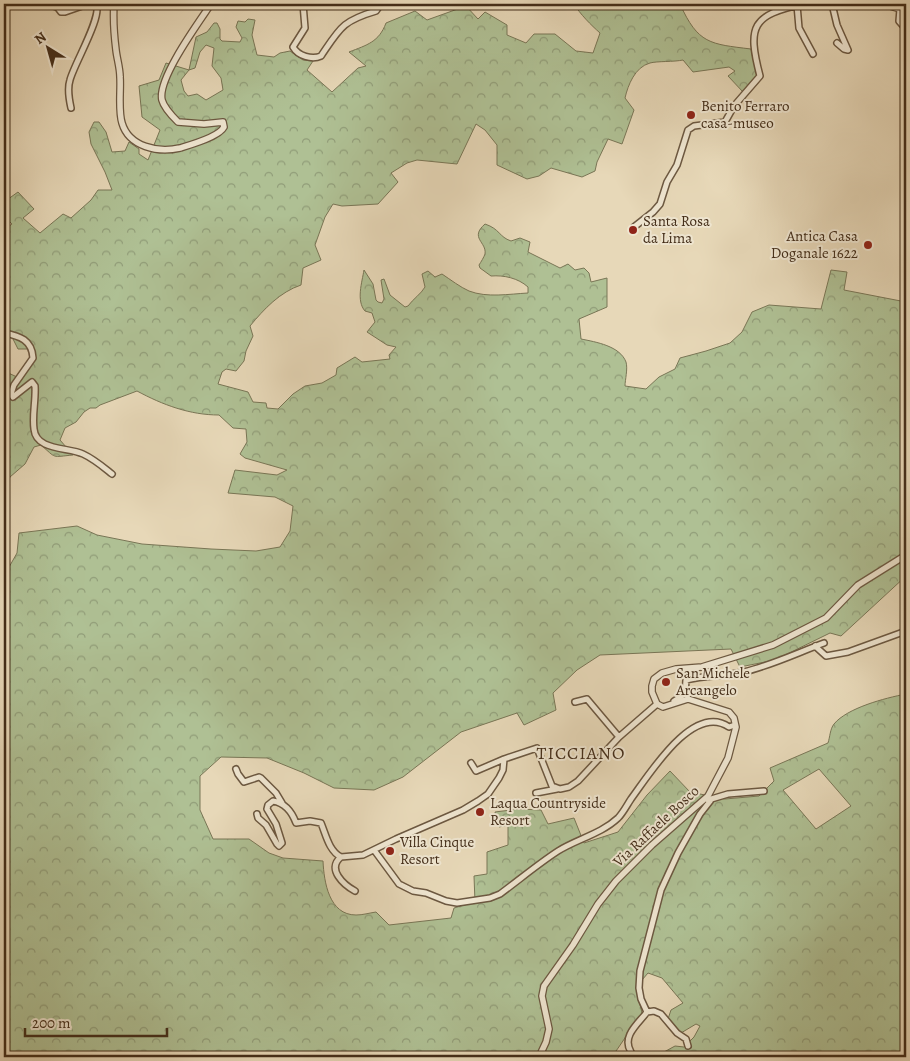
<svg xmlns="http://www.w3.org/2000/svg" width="910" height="1061" font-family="Alegreya,serif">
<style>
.forest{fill:url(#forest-crowns);stroke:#797656;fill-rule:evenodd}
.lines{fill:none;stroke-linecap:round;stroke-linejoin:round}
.minor-casing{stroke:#6c5841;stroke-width:8}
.tertiary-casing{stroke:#6c5841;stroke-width:8}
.minor{stroke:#efe6d1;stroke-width:5}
.tertiary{stroke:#efe6d1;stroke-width:5.5}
.poi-dot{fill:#8f2418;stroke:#efe6d1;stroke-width:2}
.labels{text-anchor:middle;stroke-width:4;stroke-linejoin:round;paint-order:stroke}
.poi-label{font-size:15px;fill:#432d19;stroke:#efe6d1;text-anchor:start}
.street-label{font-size:15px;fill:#432d19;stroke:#efe6d1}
.quarter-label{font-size:18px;letter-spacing:1px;fill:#432d19;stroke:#efe6d1}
</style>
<defs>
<pattern id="forest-crowns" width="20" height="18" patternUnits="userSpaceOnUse" patternTransform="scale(1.25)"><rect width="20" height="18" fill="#afc094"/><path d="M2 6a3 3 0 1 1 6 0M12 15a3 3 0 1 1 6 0" fill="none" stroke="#909c78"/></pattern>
</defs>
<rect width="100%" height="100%" fill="#e7d8b8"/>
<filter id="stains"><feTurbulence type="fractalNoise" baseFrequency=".004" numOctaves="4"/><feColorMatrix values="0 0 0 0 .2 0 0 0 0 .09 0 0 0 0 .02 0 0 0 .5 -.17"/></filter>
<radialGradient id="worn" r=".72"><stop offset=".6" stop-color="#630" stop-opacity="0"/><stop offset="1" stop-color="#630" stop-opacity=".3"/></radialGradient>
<path class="forest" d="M574,4H680C698,44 710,44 751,49L757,77L743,92L728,76L735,71L729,67L693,72L683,60C674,62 657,61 650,63C635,67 628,85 625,98L634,110L622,144L608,139L597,162L595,171L582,177L551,168L539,176L527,179L497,165V145L485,130L476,124L457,164L417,160L407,163L391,173L398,182L378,204L342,206L333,204L325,217L315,245L321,260L303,268L301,285C280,292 264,309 250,326L253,336L246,351L244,361L236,371L226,369L222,372L218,384L248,392L253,402L266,403L267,408L278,409L293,394L305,386L322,383L336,375L337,368L355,357L362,362L390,359L389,355L396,347L387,345L367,332L375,322L372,313L365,311C356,301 362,282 364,270L373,284L376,300L378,302L382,303L384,299L381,280L384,279L390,295L405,307L408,306C413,299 421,294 425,287L422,274L428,271L435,277L442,274C451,280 460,287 469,291C487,298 509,294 528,293V287C518,278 504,275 491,276L480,268L479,265C481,262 484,257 485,254C487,242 469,238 485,224C500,229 499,237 511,241L520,238L530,242L528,252L560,268L568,264L575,270L584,268L589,273L591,282L607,278V307L579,319L581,339C596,342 620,346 626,362C628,369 625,380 625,386L646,389L659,377L675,369L680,358L706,351L730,343L742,332L752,312L769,305L821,309L831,270L847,272L844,290L906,302V576L841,636L830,633L775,660L740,667L731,649L600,655L577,670L553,693L556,710L524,725L517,713L461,732L403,777L374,790L334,788L304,773L267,758L221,757L200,776V810L213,839H249L269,853L283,858L323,861C324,882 329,915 356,915C363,915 369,913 376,912L389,925L451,918L454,908L475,902L474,876L487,874V852L508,845V825L499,827L495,812L519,809L541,810L548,824L574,818L584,843L618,832L647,795L670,771L690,792L725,799L759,796L774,781L770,768L828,743C830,737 830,729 834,724C847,708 885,698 906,694V1057H662L664,1052L675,1046L684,1047L694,1037L700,1026L696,1024L681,1033L668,1019L671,1010L683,1003L662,978L648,973L636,987L642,1013L612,1057H4V576L17,553L19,533L77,526L97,535L142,544L211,549L256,551L280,547L290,531L293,506L275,497L228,493L235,470L277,475L287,470L245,458L240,454L247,442L246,429L233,428L219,415C190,415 163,405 137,391L100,405L96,408H90L84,412L76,422L65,428L60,440L73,455C51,457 57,459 41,445L34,447L25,464L10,477L4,490V361L5,363L4,371L17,377L30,361L29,349H18L8,329L4,330V291C8,287 7,282 6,277L4,276V230L12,224L4,216V202L18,192L34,209L23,218L40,233L63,214L71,218L91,200L98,190H112L105,172L91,144L89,132L94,122H99L106,132L112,152L125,151L129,142L139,149V154L148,160L160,130L142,117L139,86L159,80L166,63L189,70L196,37L207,32L214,23H217L220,29V39L222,41L240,42L242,38L236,27L238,21L245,22L248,19L255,20L252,35L257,55L274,57L280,53L290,51L303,60L313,61L307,70L332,92L358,68L366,66L349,52C367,45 379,42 386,23L415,11L427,20L466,6L478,19L485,12L507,25V35L526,43L534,34H555L576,51L593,53L600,33C591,25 580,14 574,4ZM206,45L214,48L212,66L221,78L223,90L206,100L197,94L188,96L184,91L181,80L189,70L195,68L200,52ZM819,769L851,806L816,829L783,790Z"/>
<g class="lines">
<defs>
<path id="minor" d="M303,4L305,28L293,47C298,56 312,60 321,56C340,28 342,21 376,11L381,4
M832,4L837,25L848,50L844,49L837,43
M797,5L799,28L813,54
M58,8L61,12H65L88,4
M900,9L899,21L906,29
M71,108C69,99 67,89 70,80C74,64 103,16 96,4
M634,227L653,212L660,204L667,182L677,165L688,130L694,126L725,122L734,106L760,76C747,26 752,15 803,4
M4,333C20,336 32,340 33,358L14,385L11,394L13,397L32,382L35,386C36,400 32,415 34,429C36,451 68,447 83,454C94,459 102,466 112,474
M815,646L826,656L848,652L906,631
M674,701L685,694L686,680C705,675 725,676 744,672C772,665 797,653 824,643
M575,702L587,699L619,737
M471,763L476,771L504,759
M236,769L238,774L244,782L259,777L261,778L276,793L282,803
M536,793L557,789
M708,800L728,794L764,791
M257,814L258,818L266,825L277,844L279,846L282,843L276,824L267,809L268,805L273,801C285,803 292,812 296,823L310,821L321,823C326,835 329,851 341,857
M374,850L399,884L413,891L426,893L446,901L457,903L490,898L500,894C519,880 538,864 558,851C577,839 601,834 618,818C623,813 627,805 631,799C649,775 693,702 729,727L735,725
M355,891C344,885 326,869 341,857L363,855L396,839L463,810L478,801L488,794L499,778L503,770L504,759L537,748L552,786L560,789L569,787L578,781L619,737L657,704
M647,1012L654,1011L661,1014L677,1033L686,1039L688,1046
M631,1052C621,1036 639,1023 647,1012L641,999L639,988L640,971L661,890L678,853L700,814L711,800"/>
<path id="tertiary" d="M49,4C58,9 65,9 74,4
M114,4C113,19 114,34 116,50C117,59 120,68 120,77C121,90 118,110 122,123C129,147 158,153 180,148C190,145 219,137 224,127L223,122L204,124L178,122C172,116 164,108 162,100C157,79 199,22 211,4
M883,4L900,9H906
M539,1057L546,1042L549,1029L542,996L544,986L573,945L598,904L616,881L652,845L708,796L728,758L736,727L734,718L729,712L688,699L663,707L657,704L652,692V686L654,679L662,673L676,669L702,667L773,645L826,618L858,585L906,555"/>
</defs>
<use href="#minor" class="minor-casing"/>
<use href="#tertiary" class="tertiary-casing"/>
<use href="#minor" class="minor"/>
<use href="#tertiary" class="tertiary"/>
</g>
<g class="poi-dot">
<circle cx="691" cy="115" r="5"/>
<circle cx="633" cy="230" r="5"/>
<circle cx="868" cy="245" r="5"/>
<circle cx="666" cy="682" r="5"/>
<circle cx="480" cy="812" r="5"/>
<circle cx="390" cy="851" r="5"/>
</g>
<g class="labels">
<g class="poi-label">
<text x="701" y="111">Benito Ferraro<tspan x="701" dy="17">casa-museo</tspan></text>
<text x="643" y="226">Santa Rosa<tspan x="643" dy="17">da Lima</tspan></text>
<text x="858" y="241" text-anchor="end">Antica Casa<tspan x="858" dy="17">Doganale 1622</tspan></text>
<text x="676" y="678">San Michele<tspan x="676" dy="17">Arcangelo</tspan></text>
<text x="490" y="808">Laqua Countryside<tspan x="490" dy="17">Resort</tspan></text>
<text x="400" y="847">Villa Cinque<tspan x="400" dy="17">Resort</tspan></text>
</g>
<g class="street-label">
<text transform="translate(656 826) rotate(-43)" y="5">Via Raffaele Bosco</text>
</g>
<g class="quarter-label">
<text x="581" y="759">TICCIANO</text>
</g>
</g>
<rect width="910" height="1061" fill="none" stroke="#e7d8b8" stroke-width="20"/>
<rect x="5" y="5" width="900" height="1051" fill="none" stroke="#432d19" stroke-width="2.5"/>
<rect x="10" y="10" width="890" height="1041" fill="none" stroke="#432d19"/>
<g transform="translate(48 48) rotate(323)" stroke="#efe6d1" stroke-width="4" paint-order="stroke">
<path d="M0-4L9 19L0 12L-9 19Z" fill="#432d19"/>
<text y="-8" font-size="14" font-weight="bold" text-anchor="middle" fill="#432d19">N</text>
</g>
<path d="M25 1028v8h142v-8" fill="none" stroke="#432d19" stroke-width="2.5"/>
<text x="32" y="1028" font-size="15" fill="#432d19" stroke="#efe6d1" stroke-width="4" paint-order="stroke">200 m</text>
<rect width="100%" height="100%" filter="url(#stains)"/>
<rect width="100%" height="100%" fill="url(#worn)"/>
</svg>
